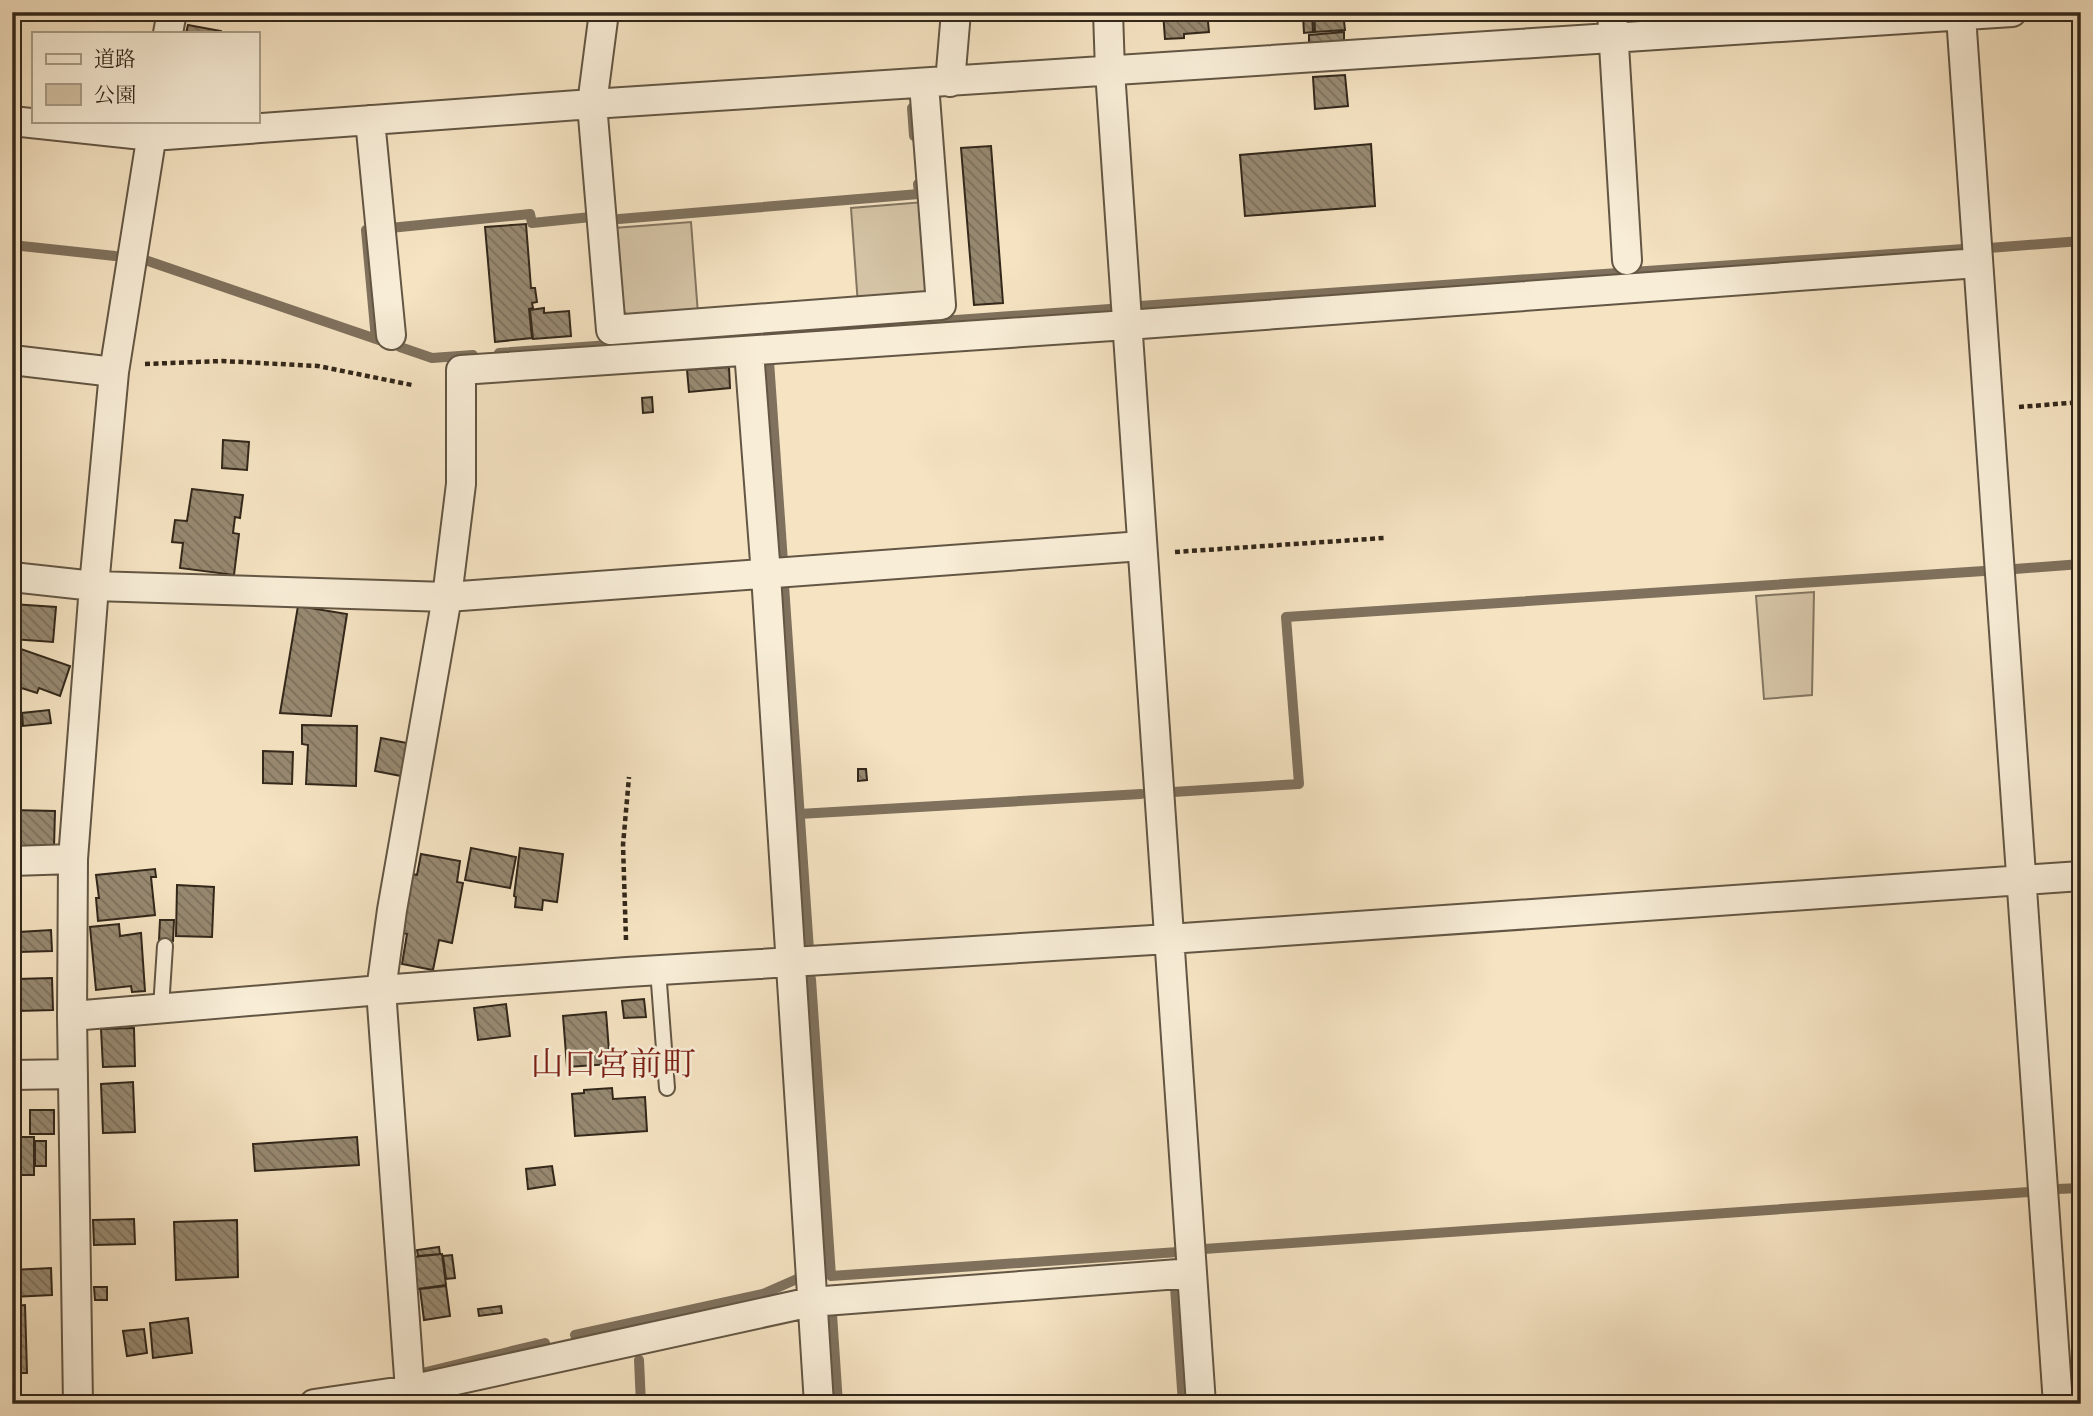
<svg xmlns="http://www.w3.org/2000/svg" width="2093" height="1416" font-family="'IM FELL Double Pica','Noto Serif JP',serif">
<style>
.green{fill:#d4c3a5;stroke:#837560;stroke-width:2}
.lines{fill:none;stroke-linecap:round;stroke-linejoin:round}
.stream{stroke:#7f715d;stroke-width:10}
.building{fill:url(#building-back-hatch);stroke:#32271a;stroke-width:2}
.lane-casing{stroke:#635644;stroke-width:18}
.street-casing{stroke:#635644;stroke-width:32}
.path{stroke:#32271a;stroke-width:4.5;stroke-dasharray:5 3.5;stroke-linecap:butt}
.lane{stroke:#f8edd7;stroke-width:14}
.street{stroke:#f8edd7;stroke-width:28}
.labels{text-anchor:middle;stroke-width:5;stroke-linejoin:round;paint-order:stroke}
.quarter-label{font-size:33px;fill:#7a1f14;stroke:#f8edd7}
</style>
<defs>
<pattern id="building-back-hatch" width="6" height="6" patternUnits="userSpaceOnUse" patternTransform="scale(1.75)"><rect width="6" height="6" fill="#978971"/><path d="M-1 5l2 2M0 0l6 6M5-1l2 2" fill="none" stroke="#7c705c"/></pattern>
</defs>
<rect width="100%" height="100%" fill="#f5e3c2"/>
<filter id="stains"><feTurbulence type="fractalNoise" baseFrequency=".00286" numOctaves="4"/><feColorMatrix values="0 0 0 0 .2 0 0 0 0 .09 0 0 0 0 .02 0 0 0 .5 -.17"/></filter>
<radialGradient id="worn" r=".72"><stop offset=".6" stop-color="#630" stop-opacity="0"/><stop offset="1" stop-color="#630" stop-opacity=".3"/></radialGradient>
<path class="green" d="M924,202L932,291L925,299L858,305L851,208Z
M691,222L698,314L630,320L620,305L614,228Z
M1814,592L1812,695L1764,699L1756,596Z"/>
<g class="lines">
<path class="stream" d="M912,108L914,136
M619,219L919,194L918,184
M390,228L530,214L532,223L591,217
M366,230L376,339
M12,245L115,256
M1989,248L2081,241
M148,261L379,340
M1140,306L1964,249
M400,347L432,358L473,355
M499,353L1110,309
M769,361L783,562
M2015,569L2081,564
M784,585L809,950
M1173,792L1299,784L1286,617L1984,571
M799,814L1141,794
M811,979L831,1276L1178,1252
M2057,1189L2081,1188
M1204,1249L2029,1192
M1175,1287L1183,1404
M832,1314L838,1404
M575,1335L763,1294L797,1279
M639,1360L641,1404
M426,1372L545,1343"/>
</g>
<path class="building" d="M1163,12H1207L1209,32L1184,34V38L1165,39Z
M1246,12H1266L1267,15L1246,17Z
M1314,12H1343L1345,30L1315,32Z
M1312,15L1313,32L1304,33L1303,16Z
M188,25L221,31V33H186Z
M1344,32V42L1309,44V35Z
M1345,75L1348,106L1315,109L1313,77Z
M1371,144L1375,206L1245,216L1240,155Z
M991,146L1003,303L974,305L961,148Z
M526,224L531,288H535L537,302L532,303L533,308L529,309L532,338L495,342L485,227Z
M544,308V313L569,311L571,336L533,339L530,310Z
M729,367L730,388L689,392L687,370Z
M652,397L653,412L643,413L642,398Z
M223,440L249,442L247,470L222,468Z
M192,489L243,495L240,518L235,517L233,533L239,534L234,575L180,568L183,543L172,542L175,520L187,521Z
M12,604L56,607L53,642L12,639Z
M298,606L347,614L331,716L280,713Z
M15,647L70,666L60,696L39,688L37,693L12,685V654Z
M49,710L51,723L23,726L22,713Z
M302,725L357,726L356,786L306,784L308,745L302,744Z
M381,738L407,743L401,776L375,771Z
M263,751L293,752L292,784L263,783Z
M858,769H866L867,780L858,781Z
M12,810L55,811L54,848H12Z
M471,848L516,857L510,888L465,880Z
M520,848L563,854L557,902L543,900L542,910L515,907L516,897L514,896Z
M421,854L460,861L457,882L463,883L452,943L439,940L433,970L402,964L407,934L402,933L413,874L417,875Z
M155,869L156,877H151L155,915L98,921L96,898H99L96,875Z
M177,885L214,887L212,937L176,936Z
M12,913H17L18,951L12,952Z
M160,920H174L173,941L159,940Z
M119,924L120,936L141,933L145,991L132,992L131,986L96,990L90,927Z
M51,930L52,951L20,952L19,932Z
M52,978L53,1010L18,1011L17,979Z
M644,999L646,1017L624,1018L622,1001Z
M506,1004L510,1036L478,1040L474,1008Z
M606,1012L610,1064L567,1067L563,1016Z
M134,1028L135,1066L103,1067L101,1029Z
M133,1082L135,1132L103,1133L101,1084Z
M612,1088L613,1099L645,1097L647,1131L575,1136L572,1094L584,1093V1090Z
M30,1110H54V1134H30Z
M12,1137H34V1175H12Z
M357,1137L359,1165L255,1171L253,1144Z
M35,1141H46V1166H35Z
M552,1166L555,1185L528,1189L526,1169Z
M12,1180H21V1203H12Z
M134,1219L135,1244L94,1245L93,1220Z
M237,1220L238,1277L176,1280L174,1222Z
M439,1247L440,1254L418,1256L417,1250Z
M442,1254L446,1285L417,1289L413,1257Z
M452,1255L455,1278L446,1279L443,1256Z
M51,1268L52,1295L12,1297V1270Z
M446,1286L450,1316L424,1320L420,1289Z
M94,1287H107V1300H95Z
M25,1305L27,1373H12V1306Z
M501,1306L502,1313L479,1316L478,1309Z
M188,1318L192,1353L153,1358L150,1323Z
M144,1329L147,1353L127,1356L123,1331Z"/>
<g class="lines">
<defs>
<path id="lane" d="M658,970L667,1088
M161,1008L165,946"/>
<path id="street" d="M604,12L592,104L611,330L941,305L924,84
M1108,12L1110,71L1201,1404
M1612,12L1627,260
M1961,16L2058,1404
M168,33L172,12
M950,82L956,12
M370,120L391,335
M12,121L152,136L592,104L2012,12
M749,351L766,575L819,1404
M12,360L114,372
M12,577L94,586L447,597L1142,546
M12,861L73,859
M72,1016L381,990L627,972L1169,939L2081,876
M12,1075L73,1074
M78,1404L72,1016L73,859L94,586L114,372L154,121
M314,1404L410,1390L811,1302L1192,1273
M411,1404L381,990L392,910L447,597L461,484V370L1127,325L1978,263"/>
</defs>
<use href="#lane" class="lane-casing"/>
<use href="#street" class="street-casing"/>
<path class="path" d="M145,364L222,361L318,366L412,385
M2019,407L2081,402
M1175,552L1384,538
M626,940L623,845L629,777"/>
<use href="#lane" class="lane"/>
<use href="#street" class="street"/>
</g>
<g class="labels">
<g class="quarter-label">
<text x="613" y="1075">山口宮前町</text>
</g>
</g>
<rect width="2093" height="1416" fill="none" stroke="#f5e3c2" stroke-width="42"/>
<rect x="14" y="14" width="2065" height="1388" fill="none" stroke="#32271a" stroke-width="3.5"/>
<rect x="21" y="21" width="2051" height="1374" fill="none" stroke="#32271a" stroke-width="2"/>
<rect x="32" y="32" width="228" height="91" fill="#f8edd7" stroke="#a99e8b" stroke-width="2"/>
<rect x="46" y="54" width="35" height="10" fill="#f8edd7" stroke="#a99e8b" stroke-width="2"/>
<text x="94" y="66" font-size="21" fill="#32271a">道路</text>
<rect x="46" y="84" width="35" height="21" fill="#d4c3a5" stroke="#a99e8b" stroke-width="2"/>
<text x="94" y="102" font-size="21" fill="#32271a">公園</text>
<rect width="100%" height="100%" filter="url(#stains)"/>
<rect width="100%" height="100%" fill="url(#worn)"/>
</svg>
